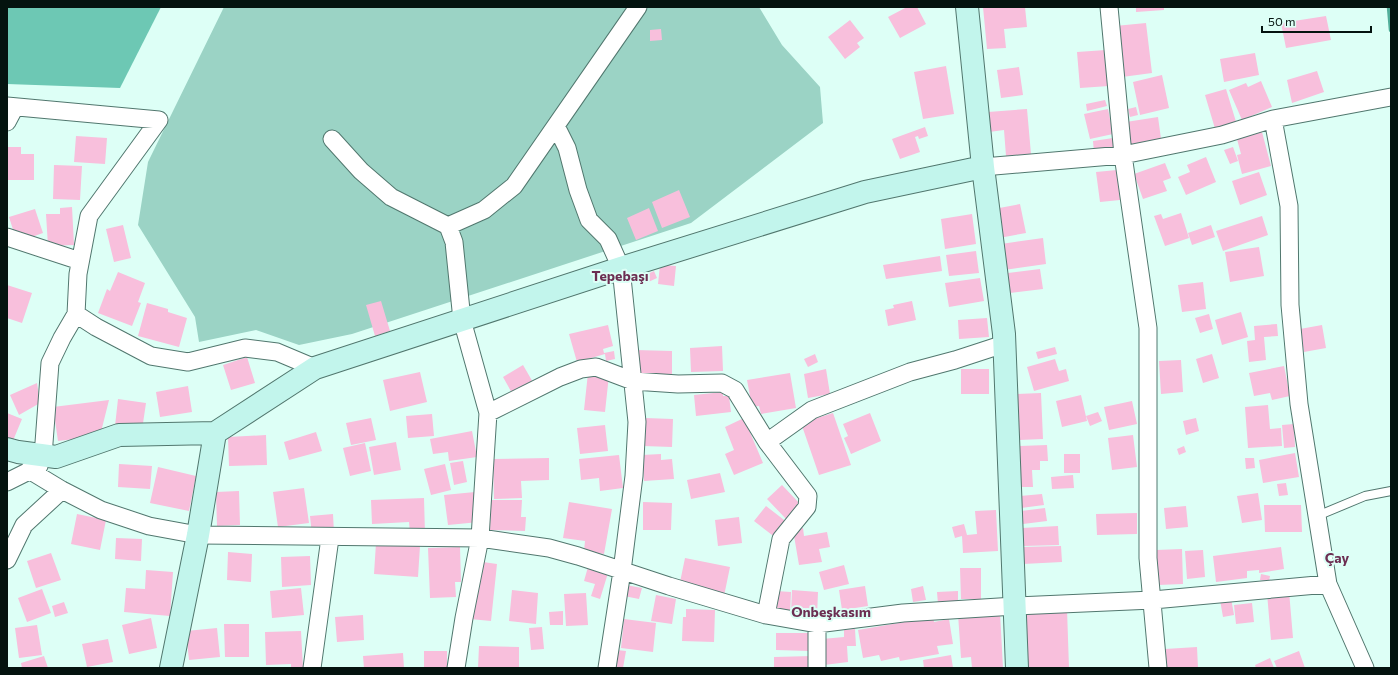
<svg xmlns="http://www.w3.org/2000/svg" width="1398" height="675" font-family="Commissioner,sans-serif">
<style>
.green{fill:#9bd3c5}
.forest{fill:#6dc8b4}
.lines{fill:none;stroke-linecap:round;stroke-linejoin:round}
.stream{stroke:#52ae9a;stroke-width:4.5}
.building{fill:#f8bfdc}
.lane-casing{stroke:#51776e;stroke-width:10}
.street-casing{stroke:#51776e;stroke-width:19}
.secondary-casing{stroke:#51776e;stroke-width:24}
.lane{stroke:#fff;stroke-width:8}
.street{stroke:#fff;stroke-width:17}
.secondary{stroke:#c2f5ec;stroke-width:22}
.labels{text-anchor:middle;stroke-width:4;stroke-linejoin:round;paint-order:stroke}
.district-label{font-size:14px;font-weight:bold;fill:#6c2e52;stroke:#ddfff6}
</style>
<rect width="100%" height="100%" fill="#ddfff6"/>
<path class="green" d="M224,7H759L782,45L820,87L823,123L691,223L352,334L299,345L256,330L199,342L195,317L138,225L148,162Z"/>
<path class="forest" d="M7,7H161L120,88L7,84Z"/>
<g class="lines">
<path class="stream" d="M1389,7L1391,30"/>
</g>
<path class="building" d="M907,7H917L926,24L900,38L888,17Z
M983,7H1025L1027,27L1004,29L1006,48L987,49Z
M1136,7H1164V10L1136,12Z
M1326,16L1331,40L1286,48L1281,23Z
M850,20L864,38L857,43L860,47L845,59L828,37Z
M1146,23L1152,73L1122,77L1115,26Z
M661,29L662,40L650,41V30Z
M1106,50L1109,86L1080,88L1077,52Z
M1255,53L1259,75L1224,82L1220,59Z
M946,66L954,114L923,119L914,72Z
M1019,67L1023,95L1001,98L997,70Z
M1317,71L1324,92L1292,103L1287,80Z
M1162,75L1169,108L1140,115L1133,82Z
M1261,81L1272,107L1242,120L1229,90L1246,83L1248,87Z
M1226,89L1237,125L1216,132L1205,95Z
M1105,100L1107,106L1087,111L1086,104Z
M1136,107L1138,115L1130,117L1128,109Z
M1027,109L1031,154L1006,156L1004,130L989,132L988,112Z
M1108,109L1113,134L1090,139L1084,114Z
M1158,117L1162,146L1131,151L1126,122Z
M925,127L928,136L919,139L918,136L915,137L920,152L900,159L892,139Z
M1262,132L1271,166L1242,174L1237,155L1241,154L1237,139Z
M76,136L107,138L105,164L74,162Z
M1113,138L1115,150L1094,153L1093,141Z
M7,147H21V154H34V180H7Z
M1233,147L1238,161L1230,164L1224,150Z
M1206,157L1216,182L1186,195L1178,177L1190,172L1187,165Z
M1165,163L1171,178L1163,181L1167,191L1143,199L1134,174Z
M54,165L82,166L80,200L53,199Z
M1117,170L1120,200L1100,202L1096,172Z
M1259,172L1267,195L1240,205L1232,181Z
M679,190L690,217L662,228L652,202Z
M1020,204L1026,233L999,238L994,209Z
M72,207L74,245L48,246L46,214H60V208Z
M649,208L658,231L636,240L627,218Z
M35,209L43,233L17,242L9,217Z
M1181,213L1189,238L1165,246L1154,216L1161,214L1163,219Z
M972,214L976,244L945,249L941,219Z
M1262,216L1268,235L1223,251L1216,231Z
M123,225L131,258L114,262L106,229Z
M1211,225L1215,237L1192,245L1188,233Z
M1043,238L1046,264L1004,270L1001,244Z
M1259,247L1264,276L1230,282L1225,252Z
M976,251L979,273L949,276L946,255Z
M940,256L942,271L886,279L883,265Z
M660,265L676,266L674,286L658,284Z
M1040,269L1043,289L1010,293L1008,273Z
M654,271L657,278L644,284L641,277Z
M118,272L145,283L138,302L141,303L132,326L98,313L107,289L110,291Z
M980,278L984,301L949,307L945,283Z
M1203,282L1206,309L1182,312L1178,285Z
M7,285L32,293L22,323L7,318Z
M381,301L390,331L375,336L366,305Z
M912,301L916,320L888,326L885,310L894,308L893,305Z
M147,303L168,309V312L187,318L179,347L138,336Z
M1241,312L1248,337L1222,345L1215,320Z
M1209,314L1213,329L1200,333L1195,318Z
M987,318L989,337L959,339L958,320Z
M1277,324L1278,336L1264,337L1266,360L1249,362L1247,341L1255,340L1254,326Z
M608,325L613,346L603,349L604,353L614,351L615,359L606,361L605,354L577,362L569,334Z
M1322,325L1326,348L1304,352L1300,329Z
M722,346L723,371L691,372L690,348Z
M1055,347L1057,354L1038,359L1036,352Z
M635,350L672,351V377L635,375Z
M815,354L818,362L808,367L804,359Z
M1212,354L1219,378L1203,383L1196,359Z
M247,357L255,383L231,390L223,365Z
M1055,359L1059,371L1066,369L1069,381L1034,391L1027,367Z
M1181,360L1183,392L1161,394L1159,361Z
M523,365L534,384L513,395L503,377Z
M1284,366L1290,396L1272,400L1270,393L1254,396L1249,373Z
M826,369L830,394L808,398L804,374Z
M961,369H989V394H961Z
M420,372L427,402L390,411L383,380Z
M588,373L609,375L605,412L584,410Z
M790,373L796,408L761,414L759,406L752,407L747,380Z
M37,383L40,403L19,415L10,395Z
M188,386L192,412L160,417L156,392Z
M723,392V396H729L731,412L696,416L694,395Z
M1041,393L1043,439L1019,440L1017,394Z
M1081,395L1087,421L1062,427L1056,401Z
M118,399L146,403L142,430L115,426Z
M109,400L100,436L58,441L53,407Z
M1132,401L1137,424L1109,430L1104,407Z
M1268,405L1270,429L1281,428L1282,446L1248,448L1245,407Z
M1098,412L1102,421L1090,426L1086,416Z
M7,413L22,419L12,443L7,441Z
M833,413L851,465L819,475L801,423Z
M870,413L881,441L851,454L844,438L848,436L843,424Z
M432,414L434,436L408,438L406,416Z
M371,418L376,440L351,445L346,423Z
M645,418L673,419L672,447L643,446Z
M744,418L763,463L734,475L725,454L734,450L725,427Z
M1196,418L1199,431L1186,435L1183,421Z
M1294,424L1295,447L1284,448L1282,425Z
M605,425L608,451L580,454L577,428Z
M472,431L477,457L449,461L448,452L433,454L430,439Z
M316,432L322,451L289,460L284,442Z
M266,435L267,465L229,466L228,437Z
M1133,435L1137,467L1112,470L1108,438Z
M396,442L401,470L374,475L369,447Z
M365,443L371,471L350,476L343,448Z
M1047,445L1048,461H1040V470H1032L1033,487H1020V446Z
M1184,446L1186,452L1179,455L1177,449Z
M1295,453L1299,477L1263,483L1259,460Z
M661,454V460L672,459L674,479L644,481L642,455Z
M1064,454H1080V473H1064Z
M619,455L623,488L600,491L599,478L581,480L579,459Z
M549,458V480L521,481L522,498L494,499L493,459Z
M1245,458H1254L1255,468L1246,469Z
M463,461L467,482L454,485L450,463Z
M119,464L152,466L150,489L118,487Z
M445,464L451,490L431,495L424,469Z
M158,467L196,476L189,511L150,503Z
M720,473L725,492L691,499L687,480Z
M1073,475L1074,488L1052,489L1051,477Z
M1286,483L1288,495L1279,496L1277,484Z
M782,485L803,507L788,521L767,499Z
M304,488L309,523L278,527L273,492Z
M239,491L240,525L217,526L216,492Z
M475,492L479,522L448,525L444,495Z
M1258,493L1262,520L1242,523L1237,496Z
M1042,494L1044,505L1021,508L1020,496Z
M424,498L425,534H410L409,522L372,524L371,500Z
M491,500H522L521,517H526L525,531L490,530Z
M569,502L612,509L604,554L584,551L585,541L563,538Z
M643,502L672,503L671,530H643Z
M1264,505H1301L1302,532H1265Z
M766,506L788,523L776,538L754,521Z
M1186,506L1188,527L1166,529L1164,508Z
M1045,508L1047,521L1023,524L1021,511Z
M996,510L998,551L963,553L962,536L955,538L952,527L964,524L967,535L977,534L975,511Z
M1137,513V534L1097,535L1096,514Z
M77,514L106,520L100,550L71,544Z
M333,514L334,533L312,535L310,516Z
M739,517L742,543L718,546L715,520Z
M1058,526L1059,545L1023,546L1022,528Z
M803,528L804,536L827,532L830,547L819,549L822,562L799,565L793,530Z
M116,538L142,539L141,561L115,559Z
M376,543L420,546L418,577L374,574Z
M1061,546L1062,562L1023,564L1022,547Z
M460,547L461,582H455L456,597L430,598L428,548Z
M1281,547L1284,569L1259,573V570L1247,571V578L1216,582L1213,556Z
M1182,549L1183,584L1158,585L1156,550Z
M1203,550L1205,577L1187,579L1185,551Z
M228,552L252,554L251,582L227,580Z
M51,553L61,580L36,588L27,561Z
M310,556L311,585L282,587L281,557Z
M685,558L730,567L724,596L679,587Z
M476,561L497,564L491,621L470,619Z
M844,565L849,584L824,590L819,572Z
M588,567L608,573L600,599L591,596L595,584L584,581Z
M960,568H981V599H961Z
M146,570L173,572L170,616L124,612L126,588L145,589Z
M1261,574L1270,576L1269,581L1260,580Z
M626,585L642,588L639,599L624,596Z
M865,586L868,606L842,610L839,590Z
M923,586L926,600L913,602L911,589Z
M301,588L304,615L272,618L270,591Z
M42,589L51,613L27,622L18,598Z
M512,590L538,593L536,624L509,621Z
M792,590L818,592L817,617L791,615Z
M776,591L791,592L790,614L775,613Z
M958,591V602L938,604L937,592Z
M1289,591L1293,638L1271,640L1267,593Z
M586,593L588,625L566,626L564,594Z
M656,595L676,599L672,624L651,621Z
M1231,598L1234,615L1223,617L1220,600Z
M64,602L68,613L55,617L52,606Z
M1252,603L1254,622L1236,624L1234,605Z
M686,609L715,610L714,642L682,641L683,617H686Z
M1067,609L1069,668H1024L1022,610Z
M563,611V625H550L549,612Z
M1000,612L1003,668H972L971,657L961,658L958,614Z
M363,615L364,640L337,642L335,617Z
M933,617L934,622L949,619L953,644L937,646L939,654L900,661L899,657L881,661L879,655L863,658L858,630Z
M151,618L157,648L129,654L122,625Z
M624,619L656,623L653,652L621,648Z
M224,624H249V657H225Z
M37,625L42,655L19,658L15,628Z
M542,627L544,649L531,650L529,628Z
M217,628L220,657L189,660L186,631Z
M855,629L856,646H847L848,662L824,665L822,639L844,637V630Z
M301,631L303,668H291V664L266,665L265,632Z
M776,633H809V651L776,650Z
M108,639L113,662L87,667L82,644Z
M479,646L519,647V668H478Z
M1197,647L1198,668H1166L1165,649Z
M617,650L626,651L623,668H614Z
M424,651H447V668H424Z
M1299,651L1305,668H1277L1274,661Z
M403,653L404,668H364L363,656Z
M951,655L953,668H924L923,660Z
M44,656L48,668H22L21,663Z
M812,656V668H774V657Z
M1270,658L1274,668H1256L1255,665Z"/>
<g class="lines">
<defs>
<path id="lane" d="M1317,516L1365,496L1391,491"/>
<path id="street" d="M1109,7L1123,155L1148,328V558L1158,668
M7,106L159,120
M1273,119L1289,206L1290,305L1299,404L1328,584L1365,668
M7,122L15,107
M556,126L567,148L578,190L589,220L608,239L621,268L637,422L634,476L622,571L607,668
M332,139L361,171L391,197L448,226L454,242L462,320L488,413L480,538L464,618L456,668
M983,167L1123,155L1222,135L1273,119L1391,97
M448,226L484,210L514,186L638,7
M7,237L80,261
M76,314L96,327L151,356L188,362L245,348L277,352L315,368
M488,413L560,377L581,369L596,367L633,381L678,384L722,383L735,390L767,442L808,496L807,507L781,539L766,615
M767,442L812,410L910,372L955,360L1004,344
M43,456L50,363L62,338L76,314L78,274L89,216L159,120
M29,470L62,490L101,510L149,526L198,535L480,538L549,548L578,556L669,586L766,615L817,624L903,613L1015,606L1153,600L1328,584
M7,482L39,466
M7,560L24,525L62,490
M312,668L330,538
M817,668V624"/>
<path id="secondary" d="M967,7L983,167L1004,334L1017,668
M7,449L18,452L56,457L119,435L215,433L315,368L621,268L865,192L983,167
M171,668L198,535L215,433"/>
</defs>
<use href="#lane" class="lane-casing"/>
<use href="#street" class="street-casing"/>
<use href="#secondary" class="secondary-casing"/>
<use href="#lane" class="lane"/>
<use href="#street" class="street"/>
<use href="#secondary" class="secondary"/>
</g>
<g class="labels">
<g class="district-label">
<text x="620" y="281">Tepebaşı</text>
<text x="1337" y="563">Çay</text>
<text x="831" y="617">Onbeşkasım</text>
</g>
</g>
<rect width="1398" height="675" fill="none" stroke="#04130f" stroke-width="16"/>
<path d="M1262 26v6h109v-6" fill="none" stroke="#04130f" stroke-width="2"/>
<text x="1268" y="26" font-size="12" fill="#04130f" stroke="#ddfff6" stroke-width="3" paint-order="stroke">50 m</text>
</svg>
